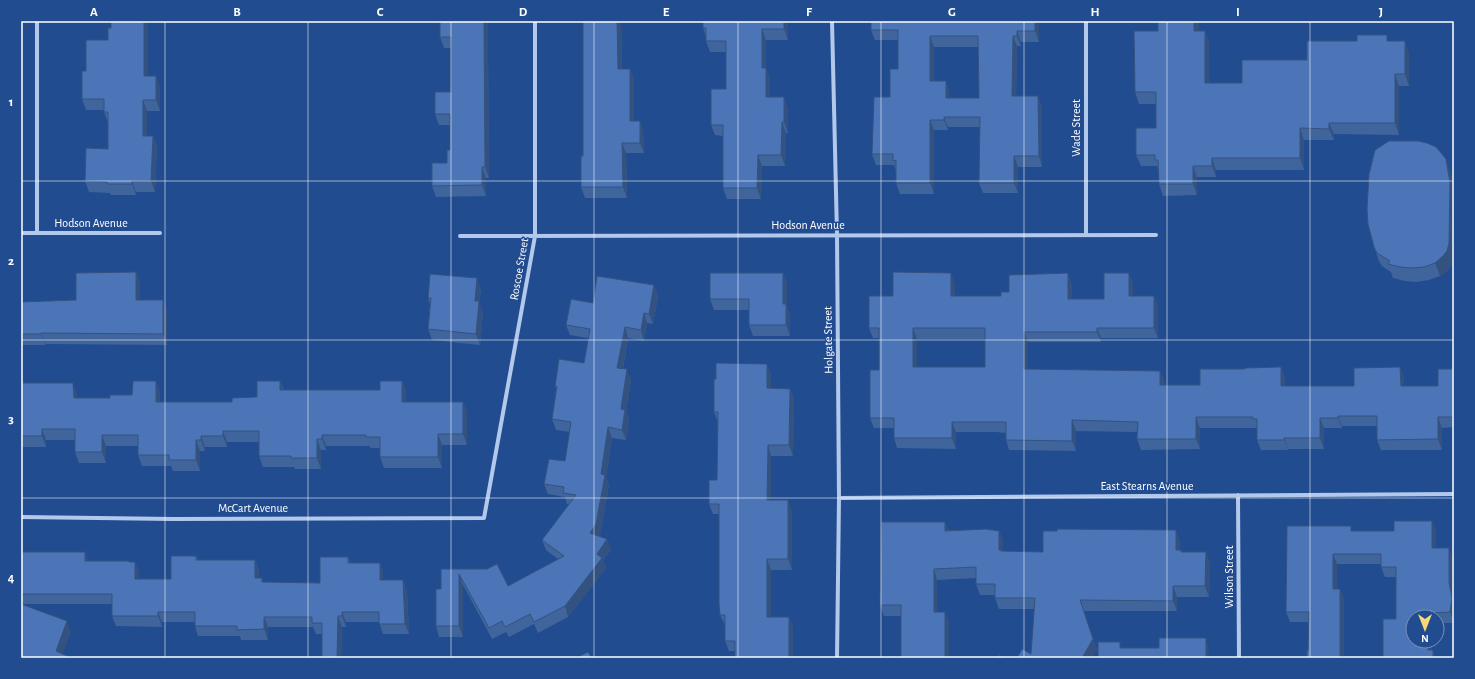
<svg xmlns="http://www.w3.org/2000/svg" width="1475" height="679" font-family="'Alegreya Sans',sans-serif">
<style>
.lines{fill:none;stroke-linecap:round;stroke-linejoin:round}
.street{stroke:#b2c9ec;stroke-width:4}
.wall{fill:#40659d;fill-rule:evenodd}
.shaded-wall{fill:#345280}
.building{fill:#4b75b7;stroke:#345280;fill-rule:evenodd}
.grid{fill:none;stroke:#fff;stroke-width:1;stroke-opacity:0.55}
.labels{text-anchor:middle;stroke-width:3;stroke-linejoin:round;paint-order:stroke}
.street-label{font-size:12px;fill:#fff;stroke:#224c90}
.neatline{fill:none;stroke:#fff;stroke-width:1.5}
.grid-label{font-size:13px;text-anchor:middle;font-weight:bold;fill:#fff}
</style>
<rect width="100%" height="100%" fill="#224c90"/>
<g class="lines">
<path class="street" d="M37,21V233
M832,21L837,235L839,498L837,658
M21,233H160
M1086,235V21
M460,236L1156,235
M1238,495L1239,658
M839,498L1454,494
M21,517L173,519L484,518L535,236V21"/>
</g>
<path class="wall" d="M148,21V76L160,87V111H147V136H153L157,146L155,192H136V195H111L110,193L89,192L85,181L108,149V123L104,112V110H86L82,99L108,40L111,28Z
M440,21H488V48L489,178H486V196L436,197L432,186L447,163L450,150V125H439L435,114L451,92V48H444L440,37Z
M583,21H635V22H621L622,69H630L634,80V121H640L643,132L644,153H626L627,198H585L581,187L583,156Z
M788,21V40H766V68L770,79V97L788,108V133H786L785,166H762L761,199H727L723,188V136L715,135L711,125L726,89V52H710L706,41V37L703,28Z
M1039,21V42H1021V46H1017L1016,96L1042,106V167H1018V193H983L979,183L980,127H948V130H934V194H900L896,183V171L894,165H876L872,154L890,97L898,69V40H875L871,30ZM934,47H978L979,98H949V91L946,81H934Z
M1199,21V31H1205L1209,42V83H1242L1307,60L1389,41L1409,53V86H1399V135L1334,134V140H1304V170H1216V177H1197V195L1163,196L1159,184L1158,171L1157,166H1141L1136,155L1156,128V104H1139L1135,92L1158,31Z
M1451,173L1454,192V258L1452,265L1448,270L1440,276L1429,280L1416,282L1405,281L1393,278L1391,272L1382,266L1379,261L1374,247Z
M136,272L140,283V300H163L167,311V345L45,344V345H21V302L76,300Z
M783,273L787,284V307L790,315V336H753L749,325V310H714L710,299Z
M1133,283V296H1154L1158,306V338H1101V342H1028V369L1160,371L1164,381V385H1200L1245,369L1281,367L1285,378V386H1354L1400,367L1404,378V386H1438L1454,369V427L1442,428V450H1381L1377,440V426H1342V428H1324V449H1288V450H1261L1257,440V430L1256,428H1200V449L1141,450L1137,439L1138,432L1076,431V451L1009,450L1006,440V433L996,432H956V449L897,448L894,438V428H874L870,418L879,370V338H873L869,328L893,296L955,284V296H1001L1009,292L1072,284V299H1104ZM917,339H985V367H917Z
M654,285L658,296L653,324L647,323L644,341L628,338L623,369L631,380L626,412L629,420L626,440L612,438L606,477L609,485L600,535L599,536L607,539L611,550L603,560L606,568L568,617L538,633L534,624L509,637L506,632L492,639L463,585V637H439L436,626L441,589V569L508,586L558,559L546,550L542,540L569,504H567L565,497L548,494L544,484L565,461L570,432L556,430L552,419L556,389L555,386L584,363L588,338L570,335L566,325L593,303Z
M481,289L479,303L483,312L480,345L432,340L428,329L430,305L428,298Z
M767,364L771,374V388L790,389L794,399L793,456H771V500L792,511V570H771V617H789L793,628V658H735V651H729L725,641V625L720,615L719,514H713L709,504L717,480L718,423L714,412L716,379Z
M21,378H22L24,383L77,393V398H110L160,392V402H232L257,397L280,381L284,390H380L402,381L406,392V402H463L467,413V445H442V468H384L380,457V448H370V446H326V450H321V469H295L294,467H263L259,456V442H227V447H205V451H200V471H173L171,466H142L138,455V446H106V463H79L75,452V440H46V447H21Z
M1432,521L1436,531V548L1453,559L1454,623H1437V617H1413V641H1432V650H1433L1435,658H1383L1396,619V577H1385L1381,567V564H1337V589H1340L1344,599L1308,651L1309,622H1290L1286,612L1287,526L1353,531H1394Z
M945,522L948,530L999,531L1003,541V551L1043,552L1180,541V550L1181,552L1210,563L1209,597H1177V611H1084L1097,650L1031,654L1035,609H999L995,598V595H980L976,584V578L937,580V612H945L949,623V658L901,616H884L880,605Z
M21,552H85L88,561H129L130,562H135L139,573V579H171L196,556L198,560H255L259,570V578L263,582L320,583L348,557L350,563H380L383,573V580H403L407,591L409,634H383L379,622H346V627H342L341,658H322V634H316L313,627H268V640H241L240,636H198L195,626V622H162V627L116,626L112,616V604H23L21,598Z"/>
<path class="shaded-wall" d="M144,21H148V87L144,76Z
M484,21H488V48L489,178L485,167Z
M617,21H621V22L622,80L618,69Z
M784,21H788V40L784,29Z
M1035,21H1039V42L1035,31Z
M1194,21H1199V42L1194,31Z
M762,29L766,40V79L762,68Z
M1017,31L1021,42V46L1017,36Z
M1205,31L1209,42L1210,95L1205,83Z
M930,36L934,47V91L930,81Z
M1013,36L1017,46L1016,106L1012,96Z
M1405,41L1409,53V86L1405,74Z
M766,68L770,79V108L766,97Z
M630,69L634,80V132L630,121Z
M1395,74L1399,86V135L1395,123Z
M156,76L160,87V111L156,100Z
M946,81L949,91V108L946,98Z
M1038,96L1042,106V167L1039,156Z
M784,97L788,108V133L784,122Z
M143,100L147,111V146L143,136Z
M944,117L948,127V130L944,120Z
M930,120L934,130V194L930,183Z
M640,121L643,132L644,153L640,143Z
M782,122L786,133L785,166L781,155Z
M1329,123L1334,134V140L1329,129Z
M1300,128L1304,140V170L1300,158Z
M153,136L157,146L155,192L151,181Z
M622,143L626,153L627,198L623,187Z
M758,155L762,166L761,199L757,188Z
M1014,156L1018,167V193L1014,183Z
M1212,158L1216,170V177L1212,166Z
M1446,159L1451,173L1454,192V258L1452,265L1448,270L1440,276L1435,263Z
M1193,166L1197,177V195L1193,184Z
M482,167L486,178V196L482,185Z
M132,181L136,192V195L132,184Z
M136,272L140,283V311L136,300Z
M783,273L787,284V307L790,315V336L786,325L783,304Z
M951,273L955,284V306L951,296Z
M1068,273L1072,284V309L1068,299Z
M1129,273L1133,283V306L1129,296Z
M477,278L481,289L479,303L483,312L480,345L476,334L475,301Z
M654,285L658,296L653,324L649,314Z
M1154,296L1158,306V338L1154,328Z
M163,300L167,311V345L163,334Z
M644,313L647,323L644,341L641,330Z
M625,327L628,338L621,378L617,368Z
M913,328L917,339V377L913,367Z
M1097,328L1101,338V342L1097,332Z
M1024,332L1028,342V379L1024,369Z
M41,333L45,344V345L41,334Z
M767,364L771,374V399L767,388Z
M1281,367L1285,378V396L1281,386Z
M1400,367L1404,378V396L1401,386Z
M627,369L631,380L626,412L629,420L626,440L622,430L621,409Z
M1160,371L1164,381V396L1160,385Z
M156,381L160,392V413L156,402Z
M280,381L284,392L280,390Z
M402,381L406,392V413L402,402Z
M73,383L77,393L78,409L74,398Z
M790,389L794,399L793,456L789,445Z
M463,402L467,413V445L463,434Z
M1338,416L1342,426V428L1338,418Z
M1196,417L1200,428V449L1196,439Z
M1438,417L1442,428V450L1438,439Z
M1320,418L1324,428V449L1320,438Z
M1072,420L1076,431V451L1072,441Z
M952,422L956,432V449L952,438Z
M608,427L612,438L606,477L609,485L600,535L594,543L590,533Z
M42,429L46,440V447L42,436Z
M223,431L227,442V447L223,436Z
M438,434L442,445V468L438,457Z
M102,435L106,446V463L102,452Z
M322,435L326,446V450L322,439Z
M201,436L205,447V451L201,440Z
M1284,438L1288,449V450L1284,440Z
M317,439L321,450V469L317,458Z
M196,440L200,451V471L196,460Z
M768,445L771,456V511L767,500Z
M788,500L792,511V570L788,559Z
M1432,521L1436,531V559L1432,548Z
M945,522L949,533L945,531Z
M1176,530L1180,541V561L1176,550Z
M999,531L1003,541V555L999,550Z
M607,539L611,550L603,560L606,568L568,617L565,606L597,554Z
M1449,548L1453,559V592L1454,598V623L1450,612Z
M85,552L89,563L85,561Z
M1206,552L1210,563L1209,597L1205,586Z
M1333,554L1337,564V599L1333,589Z
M767,559L771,570V628L767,617Z
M255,560L259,570V589L255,578Z
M135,562L139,573V590L135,579Z
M380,563L383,573V591L380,580Z
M934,569L937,580V623L934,612Z
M459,574L463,585V637L459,626Z
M403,580L407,591L409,634L405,624Z
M1173,586L1177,597V611L1173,601Z
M1340,589L1344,599V658H1340Z
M1080,600L1097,650L1092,658H1082Z
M158,612L162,622V627L158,616Z
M342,612L346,622V627L342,616Z
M945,612L949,623V658H945Z
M338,616L342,627L341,658H337V657Z
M264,617L268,627V640L264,629Z
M789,617L793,628V658H789Z
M67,621L71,632L61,658L56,651Z
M1206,638L1208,645L1209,658H1206Z
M1428,641H1432V658L1428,650Z
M1433,650L1435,658H1433Z"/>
<path class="building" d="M111,21H144V76H156V100H143V136H153L151,181H132V184H107V182L85,181L86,148L108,149V112H104V99H82V71H86V40H108V28H111Z
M440,21H484L485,167H482V185L432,186V163H447V150H450V114H435V92H451V37H440Z
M583,21H617L618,69H630V121H640V143H622L623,187H581V156H583Z
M703,21H784V29H762V68H766V97H784V122H782L781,155H758L757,188H723V125H711V89H726V41H706V28H703Z
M871,21H1035V31H1017V36H1013L1012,96H1038L1039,156H1014V183H979L980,117H944V120H930V183H896V160L893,161V154H872L874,97H890V69H898V30H871ZM930,36H978L979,98H946V81H930Z
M1158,21H1194V31H1205V83H1242V60H1307V41H1357V35H1387V41H1405V74H1395V123H1329V129L1300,128V158H1212V166H1193V184H1159L1158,160H1155V155H1136V128H1156V92H1135L1134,31H1158Z
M1389,141H1418L1427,143L1436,147L1442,154L1446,159L1450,183L1449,243L1447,251L1443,256L1435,263L1424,267L1411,268L1400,267L1388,264L1390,261L1377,253L1374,247L1368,224L1367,209L1369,174L1375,150Z
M136,272V300H163V334L41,333V334H21V302L76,300V273Z
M893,272L951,273V296H1001V292H1009V275L1068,273V299H1104V273H1129V296H1154V328H1097V332H1024V369L1160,371V385H1200V369H1245V368L1281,367V386H1354V368L1400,367L1401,386H1438V369H1454V417H1438V439L1377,440V416H1338V418H1320V438H1284V440H1257V419H1253V417H1196V439H1137L1138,422L1072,420V441L1006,440V422H952V438H894V418H870V370H879V328H869V296H893ZM913,328H985V367H913Z
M710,273H783V304H786V325H749V299H710Z
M430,274L477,278L475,301H479L476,334L428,329L431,298H428Z
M597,276L654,285L649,314L644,313L641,330L625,327L617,368L627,369L621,409L625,410L622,430L608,427L601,474L605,475L596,524L590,533L607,539L597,554L602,558L565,606L534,622L530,614L505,627L502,621L489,628L459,574V626H436V589H441V569H487L497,564L508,586L564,556L542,540L576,495L563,493L564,487L544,484L549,459L565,461L571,422L552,419L557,386H555L559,359L584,363L590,329L566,325L571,299L593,303Z
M716,363L767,364V388L790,389L789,445H768L767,500H788V559H767V617H789V658H735V641H725V615H720L719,604V504H709V480H717L718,412H714V379H716Z
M21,378H22V383H73L74,398H110V395H132L133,381H156V402H232V398L257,397V381H280V390H380V381H402V402H463V434H438V457H380V437H366V435H322V439H317V458H291V456H259V431H223V436H201V440H196V460H169V455H138V435H102V452H75V429H42V436H21Z
M1394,521H1432V548H1449V582L1452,598L1450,612L1428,613V617H1413V641H1428V650H1433V658H1383V619H1396V567H1381V554H1333V589H1340V658H1307V651H1308L1309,612H1286L1287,526H1351V531H1394Z
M881,522H945V531L986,529L999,531V550H1001V551L1043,552V531H1057V529L1176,530V550H1181V552H1206L1205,586H1173V601L1080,600L1093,639L1082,658H1017L1022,649L1031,654L1035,598H995V584H976V567L934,569V612H945V658H901V605H880Z
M21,552H85V561H129V562H135V579H171V556H196V560H255V578H262V582L320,583V557H348V563H380V580H403L405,624H379V612H342V616H338L337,657H322V623H312V617H264V629L237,630V626H195V612H158V616H112V594H21Z
M21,604L67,621L56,651L72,658H21Z
M1159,638H1206V658H1098V642H1120V648H1159Z
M588,652L592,658H576Z
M999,655L1006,658H997Z"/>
<path class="grid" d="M165,21V658M308,21V658M451,21V658M594,21V658M738,21V658M881,21V658M1024,21V658M1167,21V658M1310,21V658M21,181H1454M21,340H1454M21,498H1454"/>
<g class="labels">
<g class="street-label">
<text transform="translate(1076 128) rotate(-90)" y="4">Wade Street</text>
<text x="91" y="227">Hodson Avenue</text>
<text x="808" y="229">Hodson Avenue</text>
<text transform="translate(519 269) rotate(-80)" y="4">Roscoe Street</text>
<text transform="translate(828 340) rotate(-91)" y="4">Holgate Street</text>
<text x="1147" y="490">East Stearns Avenue</text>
<text x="253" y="512">McCart Avenue</text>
<text transform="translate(1229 577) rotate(-90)" y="4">Wilson Street</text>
</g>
</g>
<rect width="1475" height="679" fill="none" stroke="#224c90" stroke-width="44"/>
<g transform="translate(1425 629) rotate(180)"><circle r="19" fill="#224c90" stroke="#7a94bc"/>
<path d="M0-3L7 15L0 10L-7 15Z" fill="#f8d975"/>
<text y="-6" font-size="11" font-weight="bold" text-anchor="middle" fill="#ffffff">N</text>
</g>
<rect x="22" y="22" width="1431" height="635" class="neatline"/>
<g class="grid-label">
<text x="94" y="16">A</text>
<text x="237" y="16">B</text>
<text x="380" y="16">C</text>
<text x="523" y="16">D</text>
<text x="666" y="16">E</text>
<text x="809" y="16">F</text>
<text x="952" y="16">G</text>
<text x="1095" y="16">H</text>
<text x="1238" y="16">I</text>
<text x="1381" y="16">J</text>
<text x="11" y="106">1</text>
<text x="11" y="265">2</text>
<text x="11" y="423">3</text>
<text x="11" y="582">4</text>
</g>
</svg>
